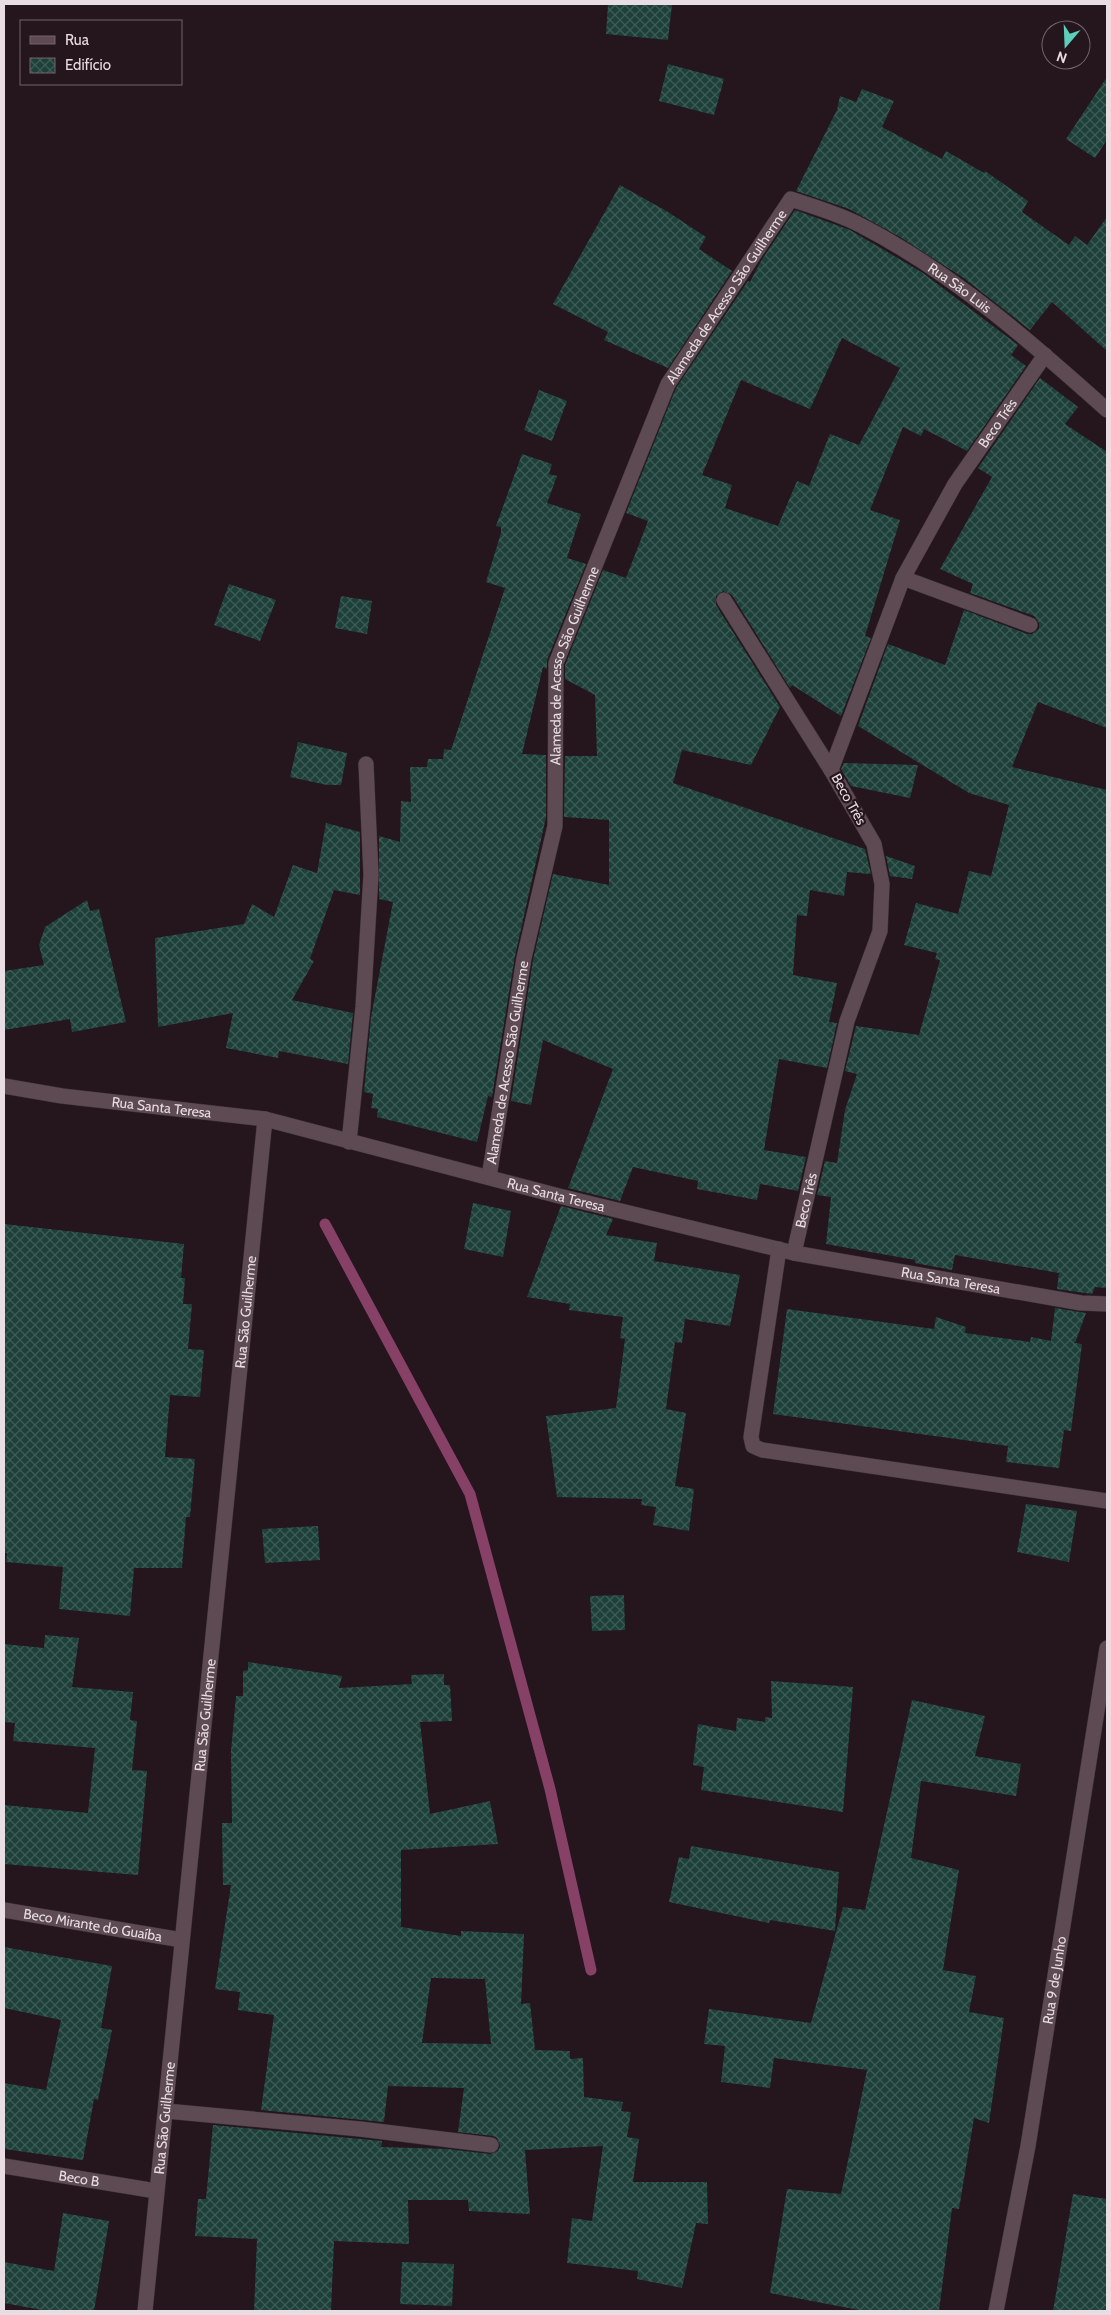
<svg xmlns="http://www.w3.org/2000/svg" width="1111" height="2315" font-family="Cabin,sans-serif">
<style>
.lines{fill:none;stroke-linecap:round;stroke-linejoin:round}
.stream{stroke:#874066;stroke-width:11}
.building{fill:url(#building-cross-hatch);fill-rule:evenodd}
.minor-casing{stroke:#392f33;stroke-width:16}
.minor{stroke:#5d4a53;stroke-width:15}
.labels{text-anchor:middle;stroke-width:4.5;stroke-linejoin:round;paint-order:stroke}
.street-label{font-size:14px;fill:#e8dde2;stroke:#25151d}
</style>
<defs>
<pattern id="building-cross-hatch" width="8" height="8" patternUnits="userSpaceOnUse" patternTransform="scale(1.25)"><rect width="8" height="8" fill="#1d413a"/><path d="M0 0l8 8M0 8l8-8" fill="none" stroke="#3e5c56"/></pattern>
</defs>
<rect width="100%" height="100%" fill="#25151d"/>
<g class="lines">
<path class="stream" d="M325,1224L470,1494L550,1789L591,1970"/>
</g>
<path class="building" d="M608,4H672L668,40L606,34Z
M668,64L724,79L714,115L659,101Z
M1107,77V140L1095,158L1066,139Z
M862,89L894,101L882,127L942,159L946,151L984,173L985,171L1028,201L1022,212L1069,245L1075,236L1087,245L1107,217V351L1052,302L1030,330L965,279L900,237L849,209L796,191L837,110L840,96L856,102Z
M620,185L668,212L706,237L699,249L732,271L668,368L604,340L608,332L553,304Z
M795,210L850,230L923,273L1018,345L1011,355L1026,366L967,451L924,429L921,436L903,427L870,510L900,520L865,636L871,638L841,716L792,685L790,688L732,595L723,591L716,596V605L780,707L751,765L682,750L673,783L865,849L871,874L847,872L844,896L810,890L807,916L797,915L793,975L837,983L829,1022L837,1023L827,1068L779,1059L764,1150L806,1157L798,1191L760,1184L757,1200L697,1189L698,1181L633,1167L620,1201L568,1188L613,1069L543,1040L531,1105L511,1101L533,960L553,874L609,885V820L564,817L565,756H597L595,695L565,679V665L603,570L626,578L648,521L626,513L676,388L748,281L750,282L761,261ZM842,338L900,368L859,445L830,434L809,486L797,481L778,526L725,508L732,485L702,475L741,380L810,409Z
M1040,378L1078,407L1065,424L1107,452V728L1038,702L1012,767L1107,790V1288L1095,1287L1092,1294L1057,1289L1059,1273L955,1255L952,1270L915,1263V1260L826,1244L831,1197L817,1195L825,1161L837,1163L845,1110L857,1074L845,1071L856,1026L919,1035L940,960L935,959L937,953L904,945L916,903L958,914L969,871L991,876L1009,805L969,793L858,726L888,644L945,665L964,610L1027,634H1032L1039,629V623L1034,616L970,593L973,584L940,569L992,477L978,468Z
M539,390L567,401L552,441L524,430Z
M522,454L552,464L549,474L557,476L547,503L581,514L567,558L586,564L547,660V669L543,667L522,754L546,755V817L515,956L492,1097L488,1096L477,1142L377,1117L378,1109L371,1108L373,1094L364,1092L371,1017L393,902L379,899V836L400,842L401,801L411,802L410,767H427L428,759H443L444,749L451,750L505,588L486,582L501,533V527L496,526Z
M229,584L276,600L260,641L214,625Z
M341,596L372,601L367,634L335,628Z
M298,742L347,753L341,785H327L290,777Z
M844,763L918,765L910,798L851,786L841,769Z
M326,823L360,832V895L334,890L310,959L314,961L292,1000L353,1013L348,1064L279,1051L278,1058L226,1048L233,1013L158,1027L155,938L244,924L252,904L274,917L293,865L317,873Z
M886,856L915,866L912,879L890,876Z
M87,900L90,911L99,909L126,1022L72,1032L70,1019L4,1030V971L44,965L39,945L45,927Z
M473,1203L511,1211L503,1257L464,1249Z
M561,1206L613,1219L606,1235L657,1243L654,1261L740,1275L730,1326L685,1319L682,1343L675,1342L666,1409L686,1413L675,1486L694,1489L689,1531L653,1525L656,1507L641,1505L642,1499L557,1497L546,1416L616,1408L625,1339L620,1338L623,1317L569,1310L570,1304L527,1297Z
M4,1224L184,1244L181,1278H185L183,1304H192L188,1349L204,1350L200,1397L170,1395L165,1457L195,1459L190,1517H186L182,1568H134L130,1616L59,1609L63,1567L6,1562L7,1553H4Z
M1055,1308L1086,1313L1075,1343L1082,1344L1071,1431L1064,1430L1059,1468L1006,1462L1008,1446L773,1414L787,1309L934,1329L936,1317L966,1327L965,1333L1030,1342L1031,1337L1051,1341Z
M1026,1504L1077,1511L1069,1562L1017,1552Z
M318,1526L320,1560L265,1563L262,1529Z
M624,1595L625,1630L592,1631L590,1596Z
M45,1635L79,1638L72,1687L133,1692L130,1720L137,1721L132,1770L147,1771L138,1875L4,1864V1805L88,1813L95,1748L13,1741L15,1723L4,1722V1644L44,1648Z
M248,1662L342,1676L339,1688L412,1684L411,1675L444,1674V1685H450L452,1721L420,1722L430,1814L490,1801L498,1844L401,1850V1927L461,1936V1931L524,1934L521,2004L530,2003L535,2050L570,2051V2059L583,2058L584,2097L623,2102L621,2111L631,2112L627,2137L639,2139L633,2182H707L708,2224L696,2223L682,2288L637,2279L638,2271L567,2263L572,2218L592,2221L603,2146L525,2150L530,2214L469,2211L468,2200H408L409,2244L334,2241L331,2311H254L257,2239L195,2236L198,2199H206L213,2125L382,2141L381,2147L447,2149L490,2154L498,2151L500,2146L497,2138L493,2136L458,2132L464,2088L388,2086L384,2122L261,2110L274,2015L238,2010L240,1992L215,1989L231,1885H223L222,1823H232L231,1751L236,1696H243V1671L248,1670ZM431,1978L485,1979L491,2044L422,2043Z
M771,1681L853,1687L843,1812L701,1790L704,1767L693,1765L698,1724L736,1731L737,1718L765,1722V1717L772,1718Z
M912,1700L985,1716L975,1756L1021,1764L1016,1796L921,1781L911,1858L959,1870L943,1970L976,1976L969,2012L1004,2018L989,2123L974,2118L959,2209L952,2208L939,2311H864L770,2293L787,2189L841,2194L867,2070L774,2058L770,2088L721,2082L725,2046L704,2044L709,2009L811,2023L843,1907L865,1910Z
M691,1846L839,1872L835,1931L770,1920L769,1923L669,1902L679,1857L689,1859Z
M4,1947L112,1966L101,2028L112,2030L98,2100L94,2099L83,2160L4,2149V2083L46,2090L61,2020L4,2008Z
M1073,2194L1107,2199V2311H1053Z
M63,2213L109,2221L94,2311H47L4,2303V2262L54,2271Z
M402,2262L454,2264L452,2306L400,2304Z"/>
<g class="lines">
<defs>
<g id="minor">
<path d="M903,578L1030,625"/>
<path d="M724,600L831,770"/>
<path id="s1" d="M4,1086L62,1096L265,1119L559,1196L794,1253L1081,1303L1107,1304"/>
<path d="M349,1142L363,1007L371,875L366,764"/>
<path id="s2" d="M489,1177L524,958L555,826L556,663L668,384L791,199C814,207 840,214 862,226C953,273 1031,342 1107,410"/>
<path d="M779,1249L751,1437L753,1446L762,1450L1107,1501"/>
<path id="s3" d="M794,1253L847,1021L880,931L882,884L874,844L831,770L903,578L955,484L1045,355"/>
<path id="s4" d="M4,1910L182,1940"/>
<path d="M166,2111L360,2129L491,2145"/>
<path id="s5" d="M4,2166L156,2191"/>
<path id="s6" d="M145,2311L265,1119"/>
<path id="s7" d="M996,2311L1028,2146L1107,1648"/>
</g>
</defs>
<use href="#minor" class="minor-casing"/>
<use href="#minor" class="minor"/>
</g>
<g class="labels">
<g class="street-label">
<text dy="5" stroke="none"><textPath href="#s2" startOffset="1235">Rua São Luis</textPath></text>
<text dy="5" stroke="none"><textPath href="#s2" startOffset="926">Alameda de Acesso São Guilherme</textPath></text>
<text dy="5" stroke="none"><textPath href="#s3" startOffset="894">Beco Três</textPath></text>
<text dy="5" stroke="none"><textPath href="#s2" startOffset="521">Alameda de Acesso São Guilherme</textPath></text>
<text transform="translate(849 799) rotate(61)" y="5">Beco Três</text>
<text dy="5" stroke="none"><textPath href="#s2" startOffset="116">Alameda de Acesso São Guilherme</textPath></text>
<text dy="5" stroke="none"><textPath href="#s1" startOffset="159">Rua Santa Teresa</textPath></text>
<text dy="5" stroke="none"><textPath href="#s1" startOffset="564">Rua Santa Teresa</textPath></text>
<text dy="5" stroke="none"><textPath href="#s3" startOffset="54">Beco Três</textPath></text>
<text dy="5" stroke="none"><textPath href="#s1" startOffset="968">Rua Santa Teresa</textPath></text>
<text dy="5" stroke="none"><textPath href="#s6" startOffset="1004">Rua São Guilherme</textPath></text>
<text dy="5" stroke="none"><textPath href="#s6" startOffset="599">Rua São Guilherme</textPath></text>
<text dy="5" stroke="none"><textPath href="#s4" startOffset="90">Beco Mirante do Guaíba</textPath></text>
<text dy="5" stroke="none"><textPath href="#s7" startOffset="336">Rua 9 de Junho</textPath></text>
<text dy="5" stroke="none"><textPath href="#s6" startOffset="194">Rua São Guilherme</textPath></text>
<text dy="5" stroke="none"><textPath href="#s5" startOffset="76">Beco B</textPath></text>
</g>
</g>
<rect width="1111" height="2315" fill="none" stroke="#e8dde2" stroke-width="10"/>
<rect x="20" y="20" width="162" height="65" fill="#25151d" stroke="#73656c"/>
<rect x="30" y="36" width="25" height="8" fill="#5d4a53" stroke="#73656c"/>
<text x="65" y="45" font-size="15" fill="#e8dde2">Rua</text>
<rect x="30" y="58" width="25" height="15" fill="url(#building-cross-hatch)" stroke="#73656c"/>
<text x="65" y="70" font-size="15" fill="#e8dde2">Edifício</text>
<g transform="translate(1066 45) rotate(199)"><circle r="24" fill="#25151d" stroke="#73656c"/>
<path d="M0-4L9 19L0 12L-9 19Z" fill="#5dceb9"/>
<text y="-8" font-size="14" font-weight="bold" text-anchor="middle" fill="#e8dde2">N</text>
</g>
</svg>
